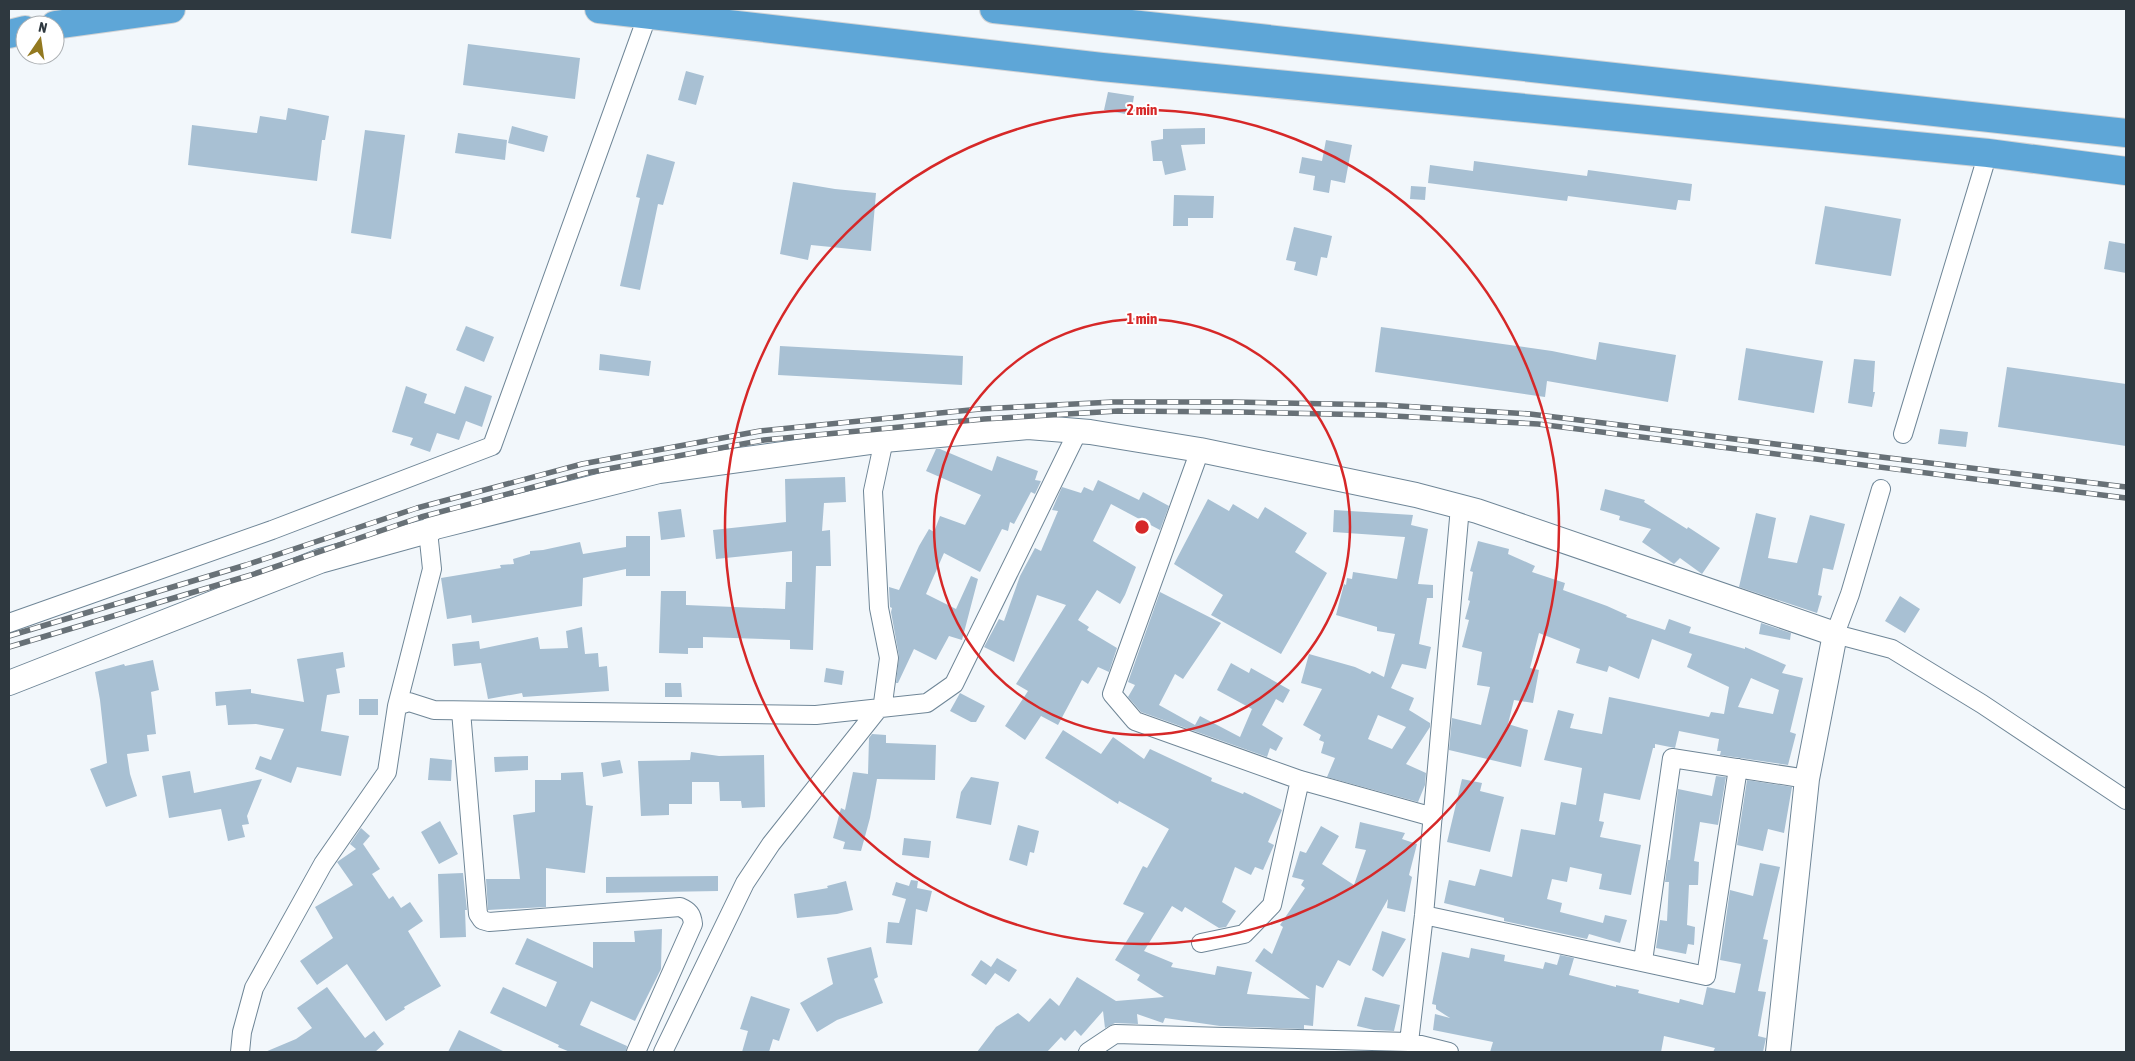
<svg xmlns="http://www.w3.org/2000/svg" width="2135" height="1061" font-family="'Asap Condensed',sans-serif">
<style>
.building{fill:#a8c0d3;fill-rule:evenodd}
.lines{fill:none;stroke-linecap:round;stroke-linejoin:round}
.minor-casing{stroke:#6f8697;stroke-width:20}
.secondary-casing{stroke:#6f8697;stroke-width:26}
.trunk-casing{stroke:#d1d3d5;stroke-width:30}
.minor{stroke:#fff;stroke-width:18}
.secondary{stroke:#fff;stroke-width:24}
.trunk{stroke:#5ea6d7;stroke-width:28}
.rail-casing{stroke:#687177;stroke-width:5.5}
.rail{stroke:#fff;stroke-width:4;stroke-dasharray:11;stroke-linecap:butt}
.ring{fill:none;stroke:#d62828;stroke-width:2.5}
.centre{fill:#d62828;stroke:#fff;stroke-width:2.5}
.ring-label{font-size:15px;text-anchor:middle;font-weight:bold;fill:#d62828;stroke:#fff;stroke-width:4;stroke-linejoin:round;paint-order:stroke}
</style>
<rect width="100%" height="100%" fill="#f2f7fb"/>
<path class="building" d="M468,44L580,58L575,99L463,85Z
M686,71L704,76L696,105L678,100Z
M1108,92L1134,96L1131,115L1104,110Z
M288,108L329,116L325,140H322L317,181L188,165L192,125L257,133L260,116L286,120Z
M512,126L548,136L544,152L508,143Z
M1205,128V144L1181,145L1186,170L1165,175L1162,161H1153L1151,141L1163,139V129Z
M365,130L405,135L391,239L351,233Z
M458,133L507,140L505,160L455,153Z
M1326,140L1352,145L1345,183L1331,180L1329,193L1313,190L1315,176L1299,173L1302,157L1322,161Z
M647,154L675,162L663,205L658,204L640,290L620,286L640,198L636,197Z
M1474,161L1587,176L1588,170L1692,184L1690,201L1678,200L1676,210L1568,196L1567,201L1428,183L1430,165L1473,171Z
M793,182L835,189L876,193L871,251L811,245L808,260L780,254Z
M1411,186L1426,187L1425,200L1410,199Z
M1174,195L1214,196L1213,218H1188V226H1173Z
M1825,206L1901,219L1891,276L1815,264Z
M1294,227L1332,236L1327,258L1321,257L1317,276L1294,270L1296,262L1286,260Z
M2109,241L2126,244V273L2104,269Z
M466,326L494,337L484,362L456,350Z
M1381,327L1552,351L1596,360L1599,342L1676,355L1668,402L1547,381L1545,397L1375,372Z
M780,346L963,356L962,385L778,375Z
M1746,348L1823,361L1814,413L1738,400Z
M600,354L651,361L649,376L599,370Z
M1854,359L1875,361L1873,392H1875L1872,407L1848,403Z
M2007,367L2126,384V446L1998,427Z
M406,386L427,394L424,403L455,414L465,386L492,396L482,427L466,421L459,440L437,433L430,452L410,445L413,438L392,432Z
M1940,429L1968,432L1966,447L1938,444Z
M936,449H940L992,471L997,456L1038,471L1035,480L1041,481L1035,494L1031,492L1014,524L1010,522L1008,531L1002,529L980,572L944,553L926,594L956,609L971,576L978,579L962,640L949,636L936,660L914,649L898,683H896L899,656L891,612L892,608L890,607L889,587L899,590L919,546L929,529L934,532L940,516L965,525L981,495L926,471Z
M845,477L846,502L824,503L822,531L830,530L831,566H816L813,650L790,649V640L703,637V648H688V654L659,653L661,591H686V605L785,609L786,582H792V551L716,559L713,530L786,522L785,479Z
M1098,480L1139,500L1143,492L1169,506L1160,530L1111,504L1093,541L1136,567L1125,595L1120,604L1097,590L1078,620L1089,627L1087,630L1117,648L1109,672L1098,667L1088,684L1082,680L1058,725L1041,716L1025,740L1005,726L1028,691L1016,684L1066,605L1037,595L1014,662L984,647L999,619L1004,621L1020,576L1035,548L1041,551L1058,511L1052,510L1062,487L1081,493L1084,487L1093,491Z
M1605,489L1645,500L1644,502L1687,529L1688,527L1720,548L1702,574L1680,558L1674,564L1642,542L1651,529L1619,520L1620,516L1600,510Z
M1208,499L1229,511L1233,504L1258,519L1265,507L1307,533L1295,552L1327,573L1281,654L1211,615L1223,595L1174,564Z
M681,509L685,537L661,540L658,512Z
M1334,510L1413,515L1411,525L1428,529L1418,584L1433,585V598H1427L1419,644L1431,647L1426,669L1402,664L1391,688L1414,698L1409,710L1430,723V727L1406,764L1426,773L1425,785L1418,802L1327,777L1335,758L1321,753L1324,742L1319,740L1321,735L1303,725L1322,689L1301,683L1309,654L1355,667L1370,674L1372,671L1384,677L1395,634L1377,631V627L1336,615L1344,584L1346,585L1347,578L1352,579L1353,572L1397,579L1405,537L1333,532ZM1378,715L1406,727L1392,749L1368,739Z
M1756,513L1776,518L1768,558L1797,563L1810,515L1845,524L1833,570L1823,568L1818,595L1822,596L1817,613L1739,587Z
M626,536H650V576H626V569L583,578L582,606L472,623L471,615L447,619L441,578L501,568L500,565L514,564L513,559L530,554V551L543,550L580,542L583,554L626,547Z
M1478,541L1509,549L1508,554L1535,566L1532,572L1565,583L1563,590L1607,606L1627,615L1626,617L1665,630L1669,619L1691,627L1689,633L1745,649V647L1786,665L1782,673L1803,678L1790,732L1796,734L1788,765L1720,755L1721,751H1717L1719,739L1679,731L1675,748L1655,744V748H1653L1640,800L1604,793L1599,821L1604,822L1600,837L1641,845L1631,895L1599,889L1602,874L1570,867L1567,882L1552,879L1547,899L1562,903L1560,912L1603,923L1605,915L1627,920L1620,943L1589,934L1587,939L1504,921V918L1444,903L1449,880L1475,886L1480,869L1512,877L1521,829L1555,835L1561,802L1576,805L1582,768L1544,760L1558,710L1574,714L1570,728L1602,734L1609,697L1709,717L1711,712L1724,714L1729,687L1687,667L1692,654L1652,639L1639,679L1609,666L1607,672L1576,663L1580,649L1539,633L1530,668L1539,670L1533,703L1514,700L1508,724L1528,730L1521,767L1449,750L1452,718L1481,725L1490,687L1477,685L1482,652L1462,647L1469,620L1465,619L1470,601L1468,600L1473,572L1470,571ZM1751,678L1779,690L1773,714L1738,707Z
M1160,592L1221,623L1183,679L1175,674L1159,705L1195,725L1200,716L1240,737L1252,709L1217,690L1231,663L1249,673L1251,668L1290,690L1283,703L1276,699L1262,725L1283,738L1276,751L1270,748L1267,757L1141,712L1128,697L1135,685L1128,682Z
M1900,596L1920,609L1905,633L1885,621Z
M1761,623L1791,633L1790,640L1759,634Z
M582,627L585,654L598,653L599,667L607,666L609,691L523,697L522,693L488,699L481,663L454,666L452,644L479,641L480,649L538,637L540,649L568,648L566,631Z
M343,652L345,667L336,669L340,693L327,695L321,731L349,736L341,776L297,767L291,783L255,769L260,756L271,760L284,729L256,724L228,725L226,705L216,706L215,692L251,689V693L304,702L297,659Z
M153,660L159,690L151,692L156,734L147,735L149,751L127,754L130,774L137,796L106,807L90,769L107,763L100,700L95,672L124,664L125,666Z
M826,668L844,671L842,685L824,682Z
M665,683H681L682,697H665Z
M960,693L985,706L976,722H971L950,711Z
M359,699H378V715H359Z
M1063,730L1101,754L1113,737L1144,759L1150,749L1212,778L1211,781L1243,794L1244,792L1282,810L1268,842L1274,845L1263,870L1255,867L1251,875L1235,867L1222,902L1236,911L1226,927L1219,928L1185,907L1182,912L1172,906L1144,951L1173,963L1171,967L1215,975L1217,966L1252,972L1247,994L1310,999L1255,961L1264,948L1272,954L1283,927L1280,925L1305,888L1301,885L1304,880L1292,877L1300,851L1306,853L1321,826L1339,836L1322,864L1354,885L1366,850L1355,848L1360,822L1405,833L1402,839L1417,844L1409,875L1412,877L1405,912L1387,908L1388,899L1350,966L1338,960L1323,988L1316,985L1313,1026L1304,1025V1029L1220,1026L1165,1018L1163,1023L1137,1014L1138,1024L1115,1023L1105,1028L1103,1011L1081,1036L1075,1030L1065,1041L1061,1037L1047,1052H977L996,1027L1018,1013L1029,1022L1050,998L1059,1006L1077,977L1116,1001L1164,997L1137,980L1140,975L1115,960L1144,913L1123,904L1143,866L1147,868L1169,829L1119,801L1118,804L1045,758Z
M872,734L886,735V743L936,745L935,780L877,779L870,818L861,851L843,849L845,842L833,838L841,808L845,810L853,772L868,774L869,738Z
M691,752L719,756L764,755L765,807L742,808L741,801H720L719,782H692V804H669V815L641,816L638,761L690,760Z
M528,756V770L495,772L494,757Z
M430,758L452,760L451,781L428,780Z
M620,760L623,773L603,777L601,763Z
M190,771L194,793L262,779L247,816L249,824L242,825L245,837L228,841L221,809L169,818L162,776Z
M583,772L586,805L593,806L585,873L546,868V907L488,910L486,879H520L513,815L535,812V780H561V773Z
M1716,776L1726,777L1718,825L1700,822L1694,861L1699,862L1698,885H1689L1687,925L1695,927L1694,945L1688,944L1686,954L1656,948L1660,920L1667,921L1669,882H1665L1668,860H1670L1678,789L1712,796Z
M971,777L999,782L991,825L956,818L961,792Z
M1462,779L1482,783L1480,791L1504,797L1490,852L1447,842Z
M1747,780L1792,787L1784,833L1768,829L1763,851L1737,845Z
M440,821L458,854L439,864L421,832Z
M1018,825L1039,831L1034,853L1030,852L1027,866L1009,860Z
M361,828L370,836L363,844L380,869L372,874L389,899L393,896L401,908L410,902L423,921L408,931L441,986L404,1007L405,1009L386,1021L347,964L317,985L300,961L333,938L315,907L353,885L337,862L356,849L350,844Z
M904,838L931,841L929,858L902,855Z
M1760,863L1780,867L1763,939L1768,940L1758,991L1766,992L1758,1036L1766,1038L1763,1052H1713L1715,1048L1664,1036L1661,1052H1490L1493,1042L1433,1030L1435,1014L1450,1018L1436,1009V1005L1432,1004L1442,952L1469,958L1471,948L1505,955L1504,961L1543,969L1545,962L1557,965L1560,955L1574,958L1569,975L1616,987V985L1639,990L1638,993L1679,1003L1680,999L1703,1005L1707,987L1735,993L1741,964L1720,960L1730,890L1753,896Z
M463,873L467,910H465L466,937L440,938L438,874Z
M718,876V891L606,893V877Z
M911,880L918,881L917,888L932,891L927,912L916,909L912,945L886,943L888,922L899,923L906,899L892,895L896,882L909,886Z
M846,881L853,910L837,914L797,918L794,894L828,888L827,886Z
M662,929L661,969L635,1021L591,1001L580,1025L627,1046L626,1052H570L558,1047L559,1045L490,1013L503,987L546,1007L557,982L515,964L527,938L593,968V942H635L634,931Z
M1382,931L1406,939L1383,977L1372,970Z
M871,947L878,977L874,979L883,1003L837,1020L817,1032L800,1003L833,984L827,958Z
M997,958L1017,970L1009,982L995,973L986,985L971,975L981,960L991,967Z
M327,987L365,1038L374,1031L384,1044L375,1052H265L296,1039L312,1028L297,1008Z
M751,996L790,1009L779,1041L773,1039L769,1052H742L748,1031L740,1029Z
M1365,997L1400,1005L1394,1031L1374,1030L1357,1026Z
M459,1030L505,1052H448Z"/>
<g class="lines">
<defs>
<path id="minor" d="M1903,434L1988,153
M1200,450L1112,694L1135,721L1300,780L1433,817
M1881,489L1850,594L1835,634L1892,649L1982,704L2126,800
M428,531L432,569L397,706L409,702L434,710L816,715L927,703L954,684L1078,431
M9,623L272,530L492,446L648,14
M461,711L478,914L482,920L489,922L680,907C689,911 692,914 693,924L636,1052
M1424,915L1706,976L1738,768
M1201,943L1244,934L1272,905L1300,780
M1643,961L1672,758L1807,779
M1409,1042L1424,915L1460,507
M240,1052L242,1032L254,988L323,864L387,772L397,706
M663,1052L745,883L771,844L883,703L889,658L879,608L873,491L884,440
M1088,1052L1115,1034L1409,1042L1449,1052"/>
<path id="secondary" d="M9,683L320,561L428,531L435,527L659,471L884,440L1028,427L1090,432L1200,450L1416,495L1477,511L1835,634L1807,779L1778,1052"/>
<path id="trunk" d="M599,9L1102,67L1988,153L2126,171
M994,9L2126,133
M55,25L171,9
M9,34L25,30"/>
</defs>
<use href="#minor" class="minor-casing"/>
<use href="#secondary" class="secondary-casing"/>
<use href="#trunk" class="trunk-casing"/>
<use href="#minor" class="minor"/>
<use href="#secondary" class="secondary"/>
<use href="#trunk" class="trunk"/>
<defs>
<path id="rail" d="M9,636L246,565L417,508L582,464L760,431L980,409L1113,402H1233L1384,405L1530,414L2126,487
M9,647L251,575L421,517L586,473L764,440L984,419L1118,411L1238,412L1376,415L1538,424L2126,498"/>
</defs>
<use href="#rail" class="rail-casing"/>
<use href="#rail" class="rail"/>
</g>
<g class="ring">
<circle cx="1142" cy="527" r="208"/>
<circle cx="1142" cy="527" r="417"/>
</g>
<circle cx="1142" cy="527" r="8" class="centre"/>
<g class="ring-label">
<text x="1142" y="115">2 min</text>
<text x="1142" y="324">1 min</text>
</g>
<rect width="2135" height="1061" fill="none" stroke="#2e383f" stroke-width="20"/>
<g transform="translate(40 40) rotate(13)"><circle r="24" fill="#ffffff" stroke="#abafb2"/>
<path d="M0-4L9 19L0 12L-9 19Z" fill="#937920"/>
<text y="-8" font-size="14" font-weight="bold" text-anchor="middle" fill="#2e383f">N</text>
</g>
</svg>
